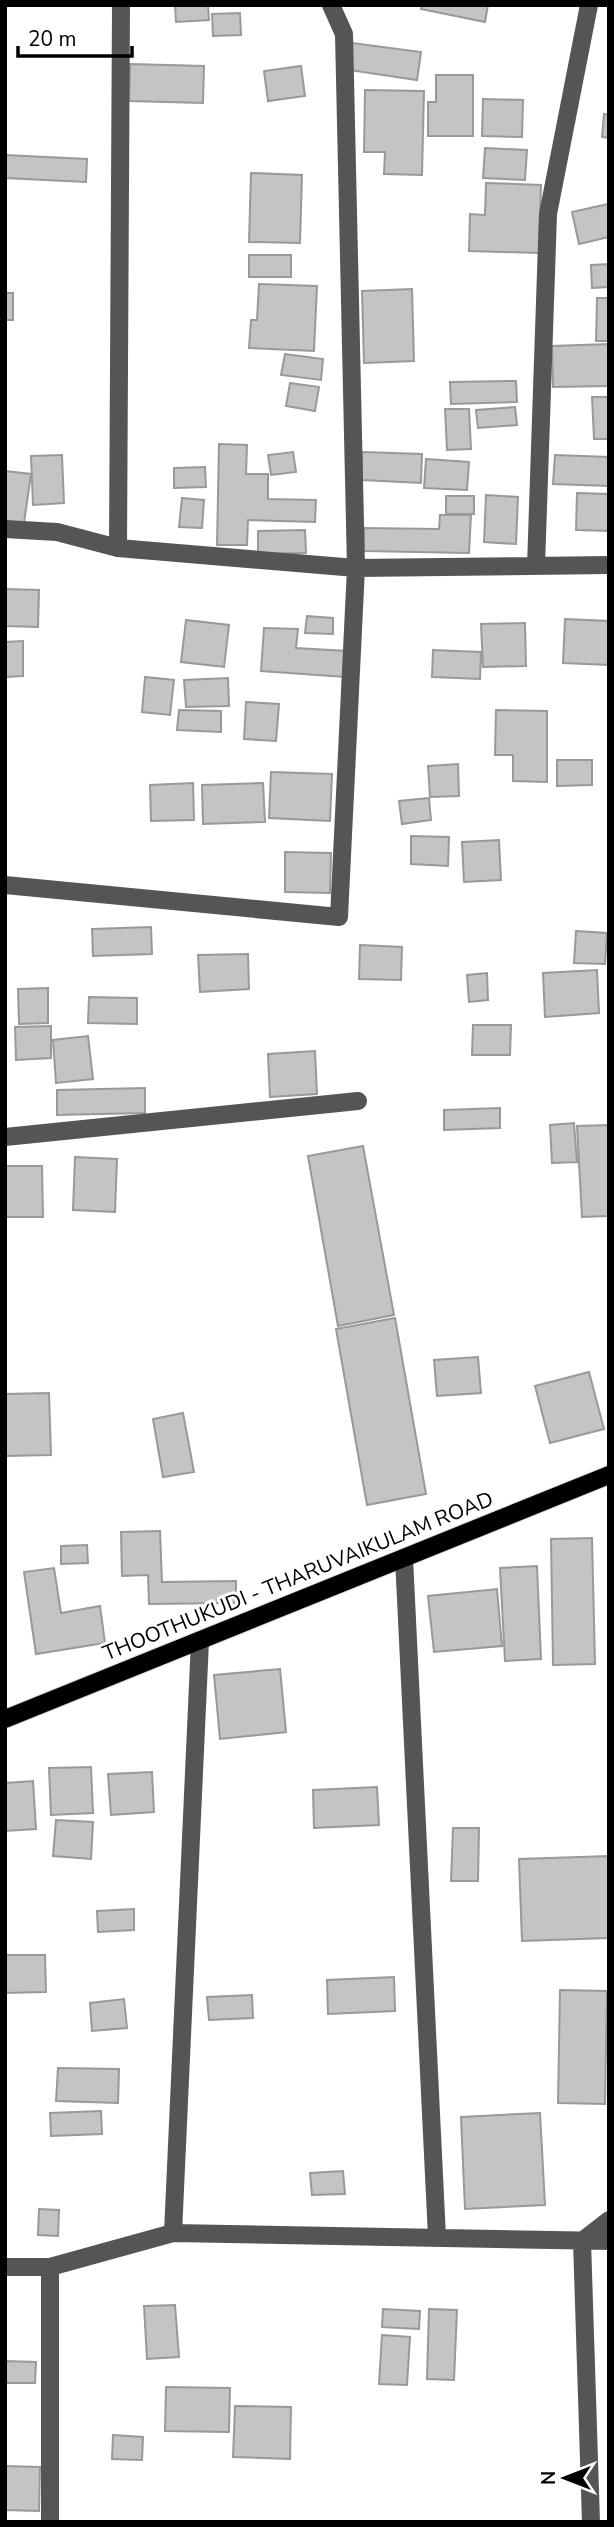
<svg xmlns="http://www.w3.org/2000/svg" width="614" height="2527" font-family="'Nunito Sans',sans-serif">
<style>
.building{fill:#c4c4c4;stroke:#999;stroke-width:2}
.lines{fill:none;stroke-linecap:round;stroke-linejoin:round}
.major-casing{stroke:#dbdbdb;stroke-width:20}
.minor{stroke:#555;stroke-width:18}
.major{stroke:#000;stroke-width:18}
.labels{text-anchor:middle;stroke-width:6;stroke-linejoin:round;paint-order:stroke}
.street-label{font-size:21px;fill:#000;stroke:#fff}
</style>
<rect width="100%" height="100%" fill="#fff"/>
<path class="building" d="M175,5H208L209,20L176,22Z
M422,5H488L485,22L421,9Z
M240,13L241,35L213,36L212,14Z
M352,43L421,52L417,80L349,70Z
M130,64L204,66L203,103L129,101Z
M301,66L305,96L268,101L264,71Z
M436,75H473V136H428V102H436Z
M365,90L424,91L422,175L384,174L385,152H364Z
M483,99L523,100L522,137L482,136Z
M604,114L609,115V138L602,137Z
M485,148L527,150L525,180L483,178Z
M5,155L87,159L86,182L5,178Z
M251,173L302,175L300,243L249,242Z
M486,183L541,185L539,253L469,251L470,214L485,215Z
M608,204L609,237L579,244L572,212Z
M249,255H291V277H249Z
M609,264V287L592,288L591,265Z
M259,284L317,286L314,351L249,348L251,320H257Z
M412,289L414,361L364,363L362,291Z
M5,293H13V320H5Z
M597,298H609V341H596Z
M609,344V386L553,387L552,346Z
M285,354L323,359L321,380L281,375Z
M516,381L517,402L451,404L450,382Z
M290,383L319,387L315,411L286,406Z
M592,397H609V439H594Z
M515,407L517,425L478,428L476,410Z
M445,409H469L471,449L447,450Z
M219,444L247,445L246,474H268V499L316,500L315,522L248,520L247,545H217Z
M293,452L296,472L271,475L268,455Z
M362,452L422,454L421,483L362,480Z
M62,455L64,503L33,505L31,456Z
M555,455L609,457V486L553,484Z
M426,459L469,462L467,490L424,488Z
M205,467L206,487L174,488V468Z
M5,471L31,474L24,523L5,521Z
M577,493L609,494V531L576,530Z
M486,495L518,497L516,544L484,542Z
M446,496H474V514H446Z
M182,498L204,500L202,528L179,527Z
M440,515H471L469,553L364,551V528L439,529Z
M305,530L306,553L258,554V531Z
M5,589L39,590L38,627L5,626Z
M307,616L333,618V634L305,633Z
M565,619L609,621V665L563,663Z
M186,620L229,625L224,667L181,662Z
M525,623L526,666L483,667L481,624Z
M264,628L298,629L296,648L347,651L345,677L261,671Z
M23,641V676L5,677V642Z
M433,650L481,652L480,679L432,677Z
M145,677L174,680L170,715L142,712Z
M228,678L229,706L186,707L184,680Z
M246,702L279,704L276,741L244,739Z
M179,710L221,711V732L177,730Z
M496,710L547,711V782L513,781V755H495Z
M557,760H592V785L557,786Z
M458,764L459,796L430,797L428,766Z
M271,772L332,774L330,821L269,818Z
M193,783L194,820L151,821L150,785Z
M263,783L265,822L203,824L202,785Z
M429,798L431,820L402,824L399,801Z
M411,836L449,837L448,866L411,864Z
M499,840L501,880L464,882L462,842Z
M285,852L331,853L330,893L285,892Z
M151,927L152,954L93,956L92,929Z
M576,931L607,933L605,964L574,963Z
M360,945L402,947L401,980L359,979Z
M248,954L249,989L200,992L198,955Z
M597,970L599,1013L545,1017L543,973Z
M487,973L488,1000L469,1002L467,975Z
M48,988V1023L19,1024L18,989Z
M89,997L137,998V1024L88,1023Z
M473,1025H511L510,1055H472Z
M51,1026V1058L16,1060L15,1027Z
M88,1036L93,1079L56,1083L53,1040Z
M315,1051L317,1094L270,1097L268,1054Z
M145,1088V1113L57,1115V1090Z
M500,1108V1128L444,1130V1110Z
M574,1123L577,1162L552,1163L550,1125Z
M609,1125V1216L582,1217L577,1126Z
M363,1146L394,1315L338,1326L308,1156Z
M75,1157L117,1159L115,1212L73,1210Z
M5,1166H42L43,1217H5Z
M395,1318L426,1494L367,1505L336,1329Z
M478,1357L481,1393L437,1396L434,1360Z
M589,1372L604,1429L550,1443L535,1386Z
M49,1393L51,1455L5,1456V1394Z
M183,1413L194,1472L163,1477L153,1419Z
M160,1531L162,1582L236,1581V1603L149,1604L148,1575L122,1576L121,1532Z
M592,1538L595,1664L553,1665L551,1539Z
M87,1545L88,1563L61,1564V1546Z
M537,1566L541,1659L505,1661L500,1568Z
M54,1568L61,1613L100,1606L105,1643L36,1654L24,1572Z
M497,1589L502,1646L434,1652L428,1596Z
M280,1669L286,1732L220,1739L214,1675Z
M91,1767L93,1813L51,1815L49,1768Z
M152,1772L154,1812L111,1815L108,1774Z
M33,1781L36,1829L5,1831V1783Z
M377,1787L379,1825L314,1828L313,1790Z
M56,1820L93,1822L91,1859L53,1856Z
M453,1828H479L478,1881H451Z
M609,1856V1938L522,1941L519,1859Z
M134,1909V1930L98,1932L97,1911Z
M5,1955H45L46,1992L5,1993Z
M394,1977L395,2011L328,2014L327,1980Z
M560,1990L607,1991L605,2104L558,2103Z
M252,1995L253,2018L209,2020L207,1997Z
M124,1999L127,2028L92,2031L90,2003Z
M58,2068L119,2069L118,2103L56,2101Z
M101,2111L102,2134L51,2136L50,2113Z
M540,2113L545,2205L465,2209L461,2117Z
M343,2171L345,2194L312,2195L310,2173Z
M39,2209L59,2210L58,2236L38,2235Z
M175,2305L179,2357L147,2359L144,2306Z
M383,2309L420,2311L419,2329L382,2327Z
M429,2309L457,2310L454,2380L427,2379Z
M382,2335L410,2337L407,2385L379,2384Z
M5,2361L36,2362L35,2383H5Z
M166,2387L230,2388L229,2432L165,2431Z
M235,2406L291,2407L290,2459L233,2457Z
M113,2435L143,2437L142,2460L112,2459Z
M5,2466L40,2467L39,2511L5,2510Z"/>
<g class="lines">
<defs>
<path id="major" d="M5,1719L609,1475"/>
</defs>
<use href="#major" class="major-casing"/>
<path class="minor" d="M5,529L57,532L118,548L356,568L344,34L331,5
M118,548L121,5
M536,566L548,214L589,5
M5,885L339,917L356,568L609,565
M5,1137L358,1101
M404,1558L437,2237
M173,2233L609,2241
M5,2267H50
M50,2522V2267L173,2233L200,1641
M591,2522L582,2241L609,2220"/>
<use href="#major" class="major"/>
</g>
<g class="labels">
<g class="street-label">
<text transform="translate(298 1576) rotate(-22)" y="7">THOOTHUKUDI - THARUVAIKULAM ROAD</text>
</g>
</g>
<rect width="614" height="2527" fill="none" stroke="#000000" stroke-width="14"/>
<g transform="translate(565 2478) rotate(270)" stroke="#ffffff" stroke-width="5" paint-order="stroke">
<path d="M0-5L12 26L0 18L-12 26Z" fill="#000000"/>
<text y="-10" font-size="19" font-weight="bold" text-anchor="middle" fill="#000000">N</text>
</g>
<path d="M18 46v10h114v-10" fill="none" stroke="#000000" stroke-width="3.5"/>
<text x="28" y="46" font-size="21" fill="#000000" stroke="#ffffff" stroke-width="5" paint-order="stroke">20 m</text>
</svg>
